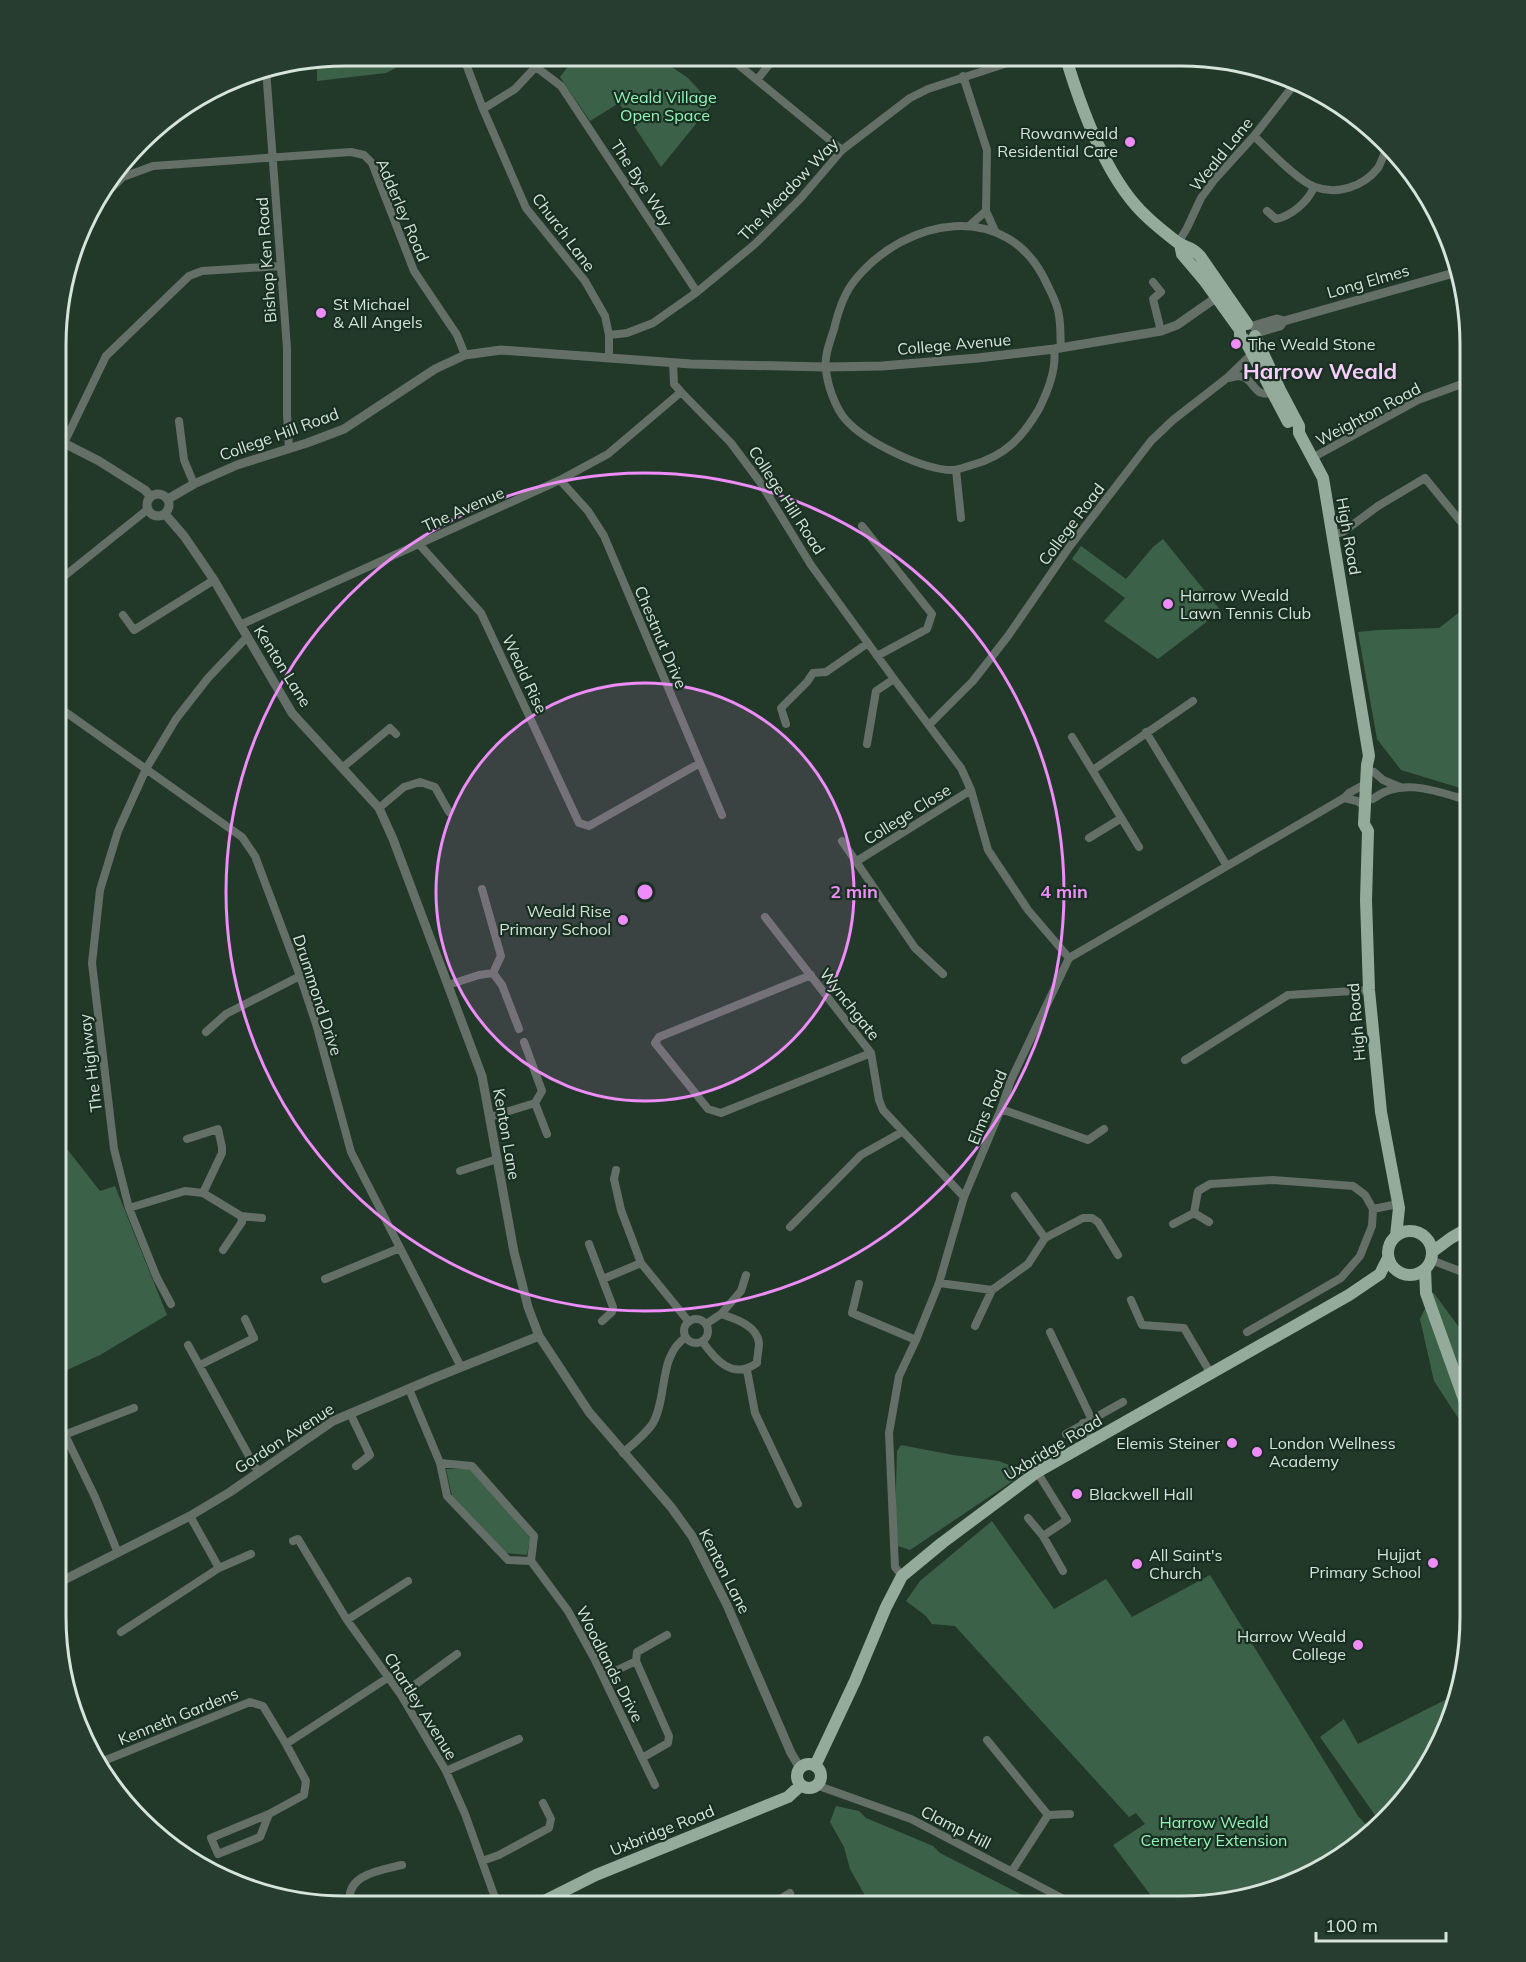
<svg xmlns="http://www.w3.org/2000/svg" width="1526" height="1962" font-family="Mulish,sans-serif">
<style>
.green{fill:#3c6149}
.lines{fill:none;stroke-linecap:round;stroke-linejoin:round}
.minor{stroke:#646f67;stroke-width:8}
.tertiary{stroke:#646f67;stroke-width:9}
.primary{stroke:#94aa9b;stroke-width:12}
.ring{fill:none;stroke:#ee8cf9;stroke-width:3}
.poi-dot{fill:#ee8cf9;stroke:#182f21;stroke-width:2}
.labels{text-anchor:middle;stroke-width:4.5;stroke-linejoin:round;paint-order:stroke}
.park-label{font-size:16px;fill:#94f5b9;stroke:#182f21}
.poi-label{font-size:16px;fill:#d6e4db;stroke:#182f21;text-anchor:start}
.street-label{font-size:16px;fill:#d6e4db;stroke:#182f21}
.district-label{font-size:22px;font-weight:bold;fill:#f9cdfd;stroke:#182f21}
.rim{fill:none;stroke:#d6e4db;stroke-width:3}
.centre{fill:#ee8cf9;stroke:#182f21;stroke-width:3}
.ring-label{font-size:18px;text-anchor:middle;font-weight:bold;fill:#ee8cf9;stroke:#182f21;stroke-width:4.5;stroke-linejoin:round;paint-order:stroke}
</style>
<rect width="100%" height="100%" fill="#22392a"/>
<path class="green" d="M345,56H393L396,68L386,73L317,81V60Z
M576,56H656L688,78L712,104L661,167L619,103L590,121L560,77Z
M1163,539L1221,611L1158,659L1104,621L1125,598L1072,559L1081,546L1126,579L1153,547Z
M1470,604V791L1401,770L1377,739L1358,632L1378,630L1439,628Z
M56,1135L100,1191L115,1186L167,1315L100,1355L56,1375Z
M1433,1292L1464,1334L1470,1327V1436L1434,1381L1420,1319Z
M901,1445L953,1455L999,1461L1026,1472L910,1550L898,1546L895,1521L897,1451Z
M446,1469H471L530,1538L527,1555L504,1553L452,1496Z
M992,1521L1054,1609L1106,1579L1132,1617L1210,1575L1358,1816L1373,1832L1326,1868L1200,1906H1153L1155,1901L1113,1845L1145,1824L1136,1813L1129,1817L955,1626L932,1624L926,1616L906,1601L920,1581Z
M1451,1697L1432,1762L1382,1825L1320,1737L1344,1719L1358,1744Z
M836,1806L859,1811L866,1818L933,1846L940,1853L1044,1906H871L850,1869L844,1847L830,1822Z"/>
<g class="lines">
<path class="minor" d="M463,56L483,109L526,208L585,281L605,316L609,335V358
M729,57L842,150
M536,67L561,86L697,292
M266,69L287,348V414L289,449
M963,76L987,150L986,211L995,231
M757,80L775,57
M483,109L515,89L546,56
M1254,136C1268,149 1298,181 1315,187C1337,195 1363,187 1378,168C1381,163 1383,156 1386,151
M92,207L123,177L153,166L351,152L364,155L372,163L414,271L457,335L465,355
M1267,211L1276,219C1291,216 1308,202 1314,187
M970,225L986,211
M1178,243L1187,228L1201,198L1215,179L1254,136L1293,86
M1153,282L1161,292L1153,299L1161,331
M609,335L627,333L653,323L697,292L755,244L801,198L842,150L910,98L928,89L1026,57
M1054,349C1057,369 1048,391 1039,409C1022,438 1005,456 972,465C966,467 960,469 954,470C925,471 865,442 845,419C835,407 827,384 826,369C824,356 830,342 834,329C838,312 844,293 855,280C906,217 1007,199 1046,282C1051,293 1058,304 1059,316C1061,326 1060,337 1061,347
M673,363L674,384L681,392L731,443L760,482L811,565L894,679L961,768L971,790L988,850L1028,910L1069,958
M1228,378C1232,378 1236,376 1239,376C1256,378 1252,400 1275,392
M179,421L184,460L194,484
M64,443L106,356L189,276L202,271L281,266
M1312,458L1418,400L1470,381
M956,470L961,518
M560,480L588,511L604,536L722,815
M862,526L932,614L927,629L877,656
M1333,535L1343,532L1378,506L1425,478L1470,533
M418,543L481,613L579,823L589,826L700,763
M57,582L147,510
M123,615L134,630L214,580
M240,625L560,480L608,454L681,392
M57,706L242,837L255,856L300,976L316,1024L351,1152L461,1367
M786,724L781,708L807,682L813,673L826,672L868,643
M929,725L973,681L1008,636L1070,546L1151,441L1173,420L1227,378L1252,354
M1146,732L1227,866
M1072,737L1139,847
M867,744L876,691L894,679
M342,768L390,728L396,734
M1093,770L1193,701
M1374,772L1383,780L1400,787
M1344,798L1349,793L1367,783
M1373,799C1401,776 1439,792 1470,801
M379,808L404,787L420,782L435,787L449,812
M1089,838L1120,819
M842,841L915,948L943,974
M857,861L971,790
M482,889L501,956L493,973L502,985L519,1029
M765,917L871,1053L879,1100L883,1110L964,1197
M811,975L659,1037L655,1043L708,1109L721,1113L871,1053
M448,985L479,975L493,973
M206,1032L226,1014L300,976
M524,1042L542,1091L535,1103L547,1134
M1185,1060L1288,995L1369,990
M1001,1109L1088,1140L1104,1129
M490,1117L535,1103
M187,1139L218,1129L222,1147V1153L203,1193
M616,1170L614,1179L621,1210L641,1263L689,1322
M460,1171L497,1159
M1015,1196L1045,1238
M129,1208L185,1191L203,1193L241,1216L262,1218
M1373,1209L1398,1204
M1209,1222L1194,1213L1198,1191L1210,1184L1273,1180L1353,1186L1365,1195L1373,1209L1372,1226L1360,1256L1341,1278L1247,1332
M1173,1224L1194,1213
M790,1227L861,1155L902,1132
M589,1244L613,1307L612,1312L602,1321
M223,1250L242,1222L241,1216
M1431,1260L1465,1273L1470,1278
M325,1279L400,1248
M603,1279L641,1263
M939,1283L992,1290L1028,1264L1045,1238L1083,1218H1092L1098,1222L1118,1255
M859,1284L852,1313L916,1340
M1131,1300L1142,1325L1184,1328L1211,1374
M171,1304L157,1278L129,1208L114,1149L92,963L100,890L118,831L146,769L176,719L208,678L247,637
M721,1314L741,1291L746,1275
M684 1331a12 12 0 1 1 24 0a12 12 0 1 1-24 0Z
M975,1326L992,1290
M1050,1332L1091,1418
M702,1341C716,1361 733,1380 757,1363C757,1357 759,1349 759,1343C757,1325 735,1319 721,1314L706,1324
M188,1345L255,1467L260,1471
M200,1365L254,1338L245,1319
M747,1370L755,1413L798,1504
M409,1389L440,1463L447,1496L508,1560L531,1561
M350,1413L370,1455L356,1466
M1083,1423L1093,1441
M1066,1434L1123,1402
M65,1435L95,1497L118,1553
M56,1438L134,1408
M623,1453C633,1444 646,1434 653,1423C668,1396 658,1356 686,1337
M440,1463L472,1466L534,1536L531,1561L568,1611L594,1658L655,1785
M1037,1472L1067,1520L1043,1536
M1028,1518L1043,1536L1063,1571
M293,1541L298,1539L347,1620L401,1695L446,1771L465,1814L498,1906
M219,1568L251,1554
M902,1576L895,1567L889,1433L899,1376L916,1340L939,1283L964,1197L1001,1109L1011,1080L1069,958L1344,798L1357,801L1365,806
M347,1620L408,1581
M121,1632L219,1568L190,1516
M603,1677L636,1661
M401,1695L457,1654
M987,1740L1048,1815L1012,1871
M642,1758L668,1743L669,1736L636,1661L637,1652L667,1635
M96,1764L250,1702L263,1706L286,1744
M446,1771L519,1739
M816,1785L911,1819L1077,1906
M269,1814L260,1837L218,1854L211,1838L269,1814L304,1795L306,1781L286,1744L389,1677
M1048,1815L1070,1814
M482,1861L499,1855L549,1828L551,1819L543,1803
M351,1906C342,1875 381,1870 402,1865
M769,1906L790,1893"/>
<path class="tertiary" d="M1253,326L1277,319L1284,321L1461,271
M1256,333L1280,326L1284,321
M58,440L99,461L145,490L150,496
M147 505a11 11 0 1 1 22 0a11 11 0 1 1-22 0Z
M168,499L194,484L237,465L307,443L344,429L435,369L465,355L501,350L691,364L825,367L882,366L978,358L1054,349L1161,331L1177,325L1220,295
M165,514L184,536L214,580L292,713L379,808L393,839L482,1076L514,1252L528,1307L539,1336L589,1412L671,1507L692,1536L727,1605L791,1753L800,1768
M56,1584L190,1516L230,1492L333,1421L434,1378L539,1336"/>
<path class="primary" d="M1066,58C1081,108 1107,180 1146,216C1155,225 1167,234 1177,242C1187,249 1190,245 1200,256L1247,324
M1180,244L1182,254L1204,280L1240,330V336L1245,340L1288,422
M1255,336L1280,390L1299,426V433L1323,478L1369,756L1367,765L1364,824L1368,831L1366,900L1369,990L1381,1112L1399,1208L1396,1236
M1388 1253a22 22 0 1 1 44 0a22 22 0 1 1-44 0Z
M1432,1252L1451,1238L1470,1227
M1425,1269L1426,1293L1470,1416
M797 1776a12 12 0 1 1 24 0a12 12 0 1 1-24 0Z
M815,1766L855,1681L886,1607L902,1576L942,1543L1037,1472L1349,1295L1380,1274L1388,1258
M534,1906L596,1875L788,1797L801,1785"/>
</g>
<circle cx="645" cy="892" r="209" fill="#ee8cf9" fill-opacity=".12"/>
<g class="ring">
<circle cx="645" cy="892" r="209"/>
<circle cx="645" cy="892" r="419"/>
</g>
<g class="poi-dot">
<circle cx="1130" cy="142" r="6"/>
<circle cx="321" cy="313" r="6"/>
<circle cx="1236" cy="344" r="6"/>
<circle cx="1168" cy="604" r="6"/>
<circle cx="623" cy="920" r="6"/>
<circle cx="1232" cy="1443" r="6"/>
<circle cx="1257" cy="1452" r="6"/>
<circle cx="1077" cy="1494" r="6"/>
<circle cx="1433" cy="1563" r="6"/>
<circle cx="1137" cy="1564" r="6"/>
<circle cx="1358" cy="1645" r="6"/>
</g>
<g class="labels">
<g class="park-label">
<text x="665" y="103">Weald Village<tspan x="665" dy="18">Open Space</tspan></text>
<text x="1214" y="1828">Harrow Weald<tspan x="1214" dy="18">Cemetery Extension</tspan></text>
</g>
<g class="poi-label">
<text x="1118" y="139" text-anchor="end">Rowanweald<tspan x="1118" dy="18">Residential Care</tspan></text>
<text x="333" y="310">St Michael<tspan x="333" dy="18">&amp; All Angels</tspan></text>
<text x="1248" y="350">The Weald Stone</text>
<text x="1180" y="601">Harrow Weald<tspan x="1180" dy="18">Lawn Tennis Club</tspan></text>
<text x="611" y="917" text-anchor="end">Weald Rise<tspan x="611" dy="18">Primary School</tspan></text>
<text x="1220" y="1449" text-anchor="end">Elemis Steiner</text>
<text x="1269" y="1449">London Wellness<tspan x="1269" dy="18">Academy</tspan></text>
<text x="1089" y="1500">Blackwell Hall</text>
<text x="1421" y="1560" text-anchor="end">Hujjat<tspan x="1421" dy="18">Primary School</tspan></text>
<text x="1149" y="1561">All Saint's<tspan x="1149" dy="18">Church</tspan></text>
<text x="1346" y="1642" text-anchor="end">Harrow Weald<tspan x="1346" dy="18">College</tspan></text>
</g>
<g class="street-label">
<text transform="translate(1221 154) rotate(-51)" y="6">Weald Lane</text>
<text transform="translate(642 183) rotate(57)" y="6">The Bye Way</text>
<text transform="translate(788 189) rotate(-46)" y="6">The Meadow Way</text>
<text transform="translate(403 210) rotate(67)" y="6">Adderley Road</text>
<text transform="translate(564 232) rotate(53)" y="6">Church Lane</text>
<text transform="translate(266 260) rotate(-94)" y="6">Bishop Ken Road</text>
<text transform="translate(1368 281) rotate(-16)" y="6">Long Elmes</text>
<text transform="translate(954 344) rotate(-5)" y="6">College Avenue</text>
<text transform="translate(1368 414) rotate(-28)" y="6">Weighton Road</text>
<text transform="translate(279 434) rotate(-20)" y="6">College Hill Road</text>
<text transform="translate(787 500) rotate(57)" y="6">College Hill Road</text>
<text transform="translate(463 509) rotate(-24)" y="6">The Avenue</text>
<text transform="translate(1071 524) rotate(-53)" y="6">College Road</text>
<text transform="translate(1349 536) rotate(80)" y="6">High Road</text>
<text transform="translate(661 637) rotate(67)" y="6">Chestnut Drive</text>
<text transform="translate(283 666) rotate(58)" y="6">Kenton Lane</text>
<text transform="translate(525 674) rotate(65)" y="6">Weald Rise</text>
<text transform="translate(907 814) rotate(-32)" y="6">College Close</text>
<text transform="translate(318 995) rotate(72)" y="6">Drummond Drive</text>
<text transform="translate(850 1004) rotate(52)" y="6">Wynchgate</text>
<text transform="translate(1356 1022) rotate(-95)" y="6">High Road</text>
<text transform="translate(90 1063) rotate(-97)" y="6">The Highway</text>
<text transform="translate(987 1107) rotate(-68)" y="6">Elms Road</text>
<text transform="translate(507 1134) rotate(80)" y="6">Kenton Lane</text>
<text transform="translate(284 1438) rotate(-33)" y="6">Gordon Avenue</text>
<text transform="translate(1053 1447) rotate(-31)" y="6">Uxbridge Road</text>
<text transform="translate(725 1571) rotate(63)" y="6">Kenton Lane</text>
<text transform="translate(610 1664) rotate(63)" y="6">Woodlands Drive</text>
<text transform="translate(421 1706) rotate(58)" y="6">Chartley Avenue</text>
<text transform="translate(178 1716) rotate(-22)" y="6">Kenneth Gardens</text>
<text transform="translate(956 1827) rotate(27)" y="6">Clamp Hill</text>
<text transform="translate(662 1830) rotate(-22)" y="6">Uxbridge Road</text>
</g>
<g class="district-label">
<text x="1320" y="379">Harrow Weald</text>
</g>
</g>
<path d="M0 0H1526V1962H0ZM345 66H1181A279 279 0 0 1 1460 345V1617A279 279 0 0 1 1181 1896H345A279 279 0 0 1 66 1617V345A279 279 0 0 1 345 66Z" fill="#273d30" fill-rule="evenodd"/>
<path class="rim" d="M345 66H1181A279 279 0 0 1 1460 345V1617A279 279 0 0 1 1181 1896H345A279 279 0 0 1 66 1617V345A279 279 0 0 1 345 66Z"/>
<circle cx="645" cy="892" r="9" class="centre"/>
<g class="ring-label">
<text x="854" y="898">2 min</text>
<text x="1064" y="898">4 min</text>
</g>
<path d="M1316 1932v9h130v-9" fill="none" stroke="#d6e4db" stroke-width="3"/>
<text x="1325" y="1932" font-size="18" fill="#d6e4db" stroke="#182f21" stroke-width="4.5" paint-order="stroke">100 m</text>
</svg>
